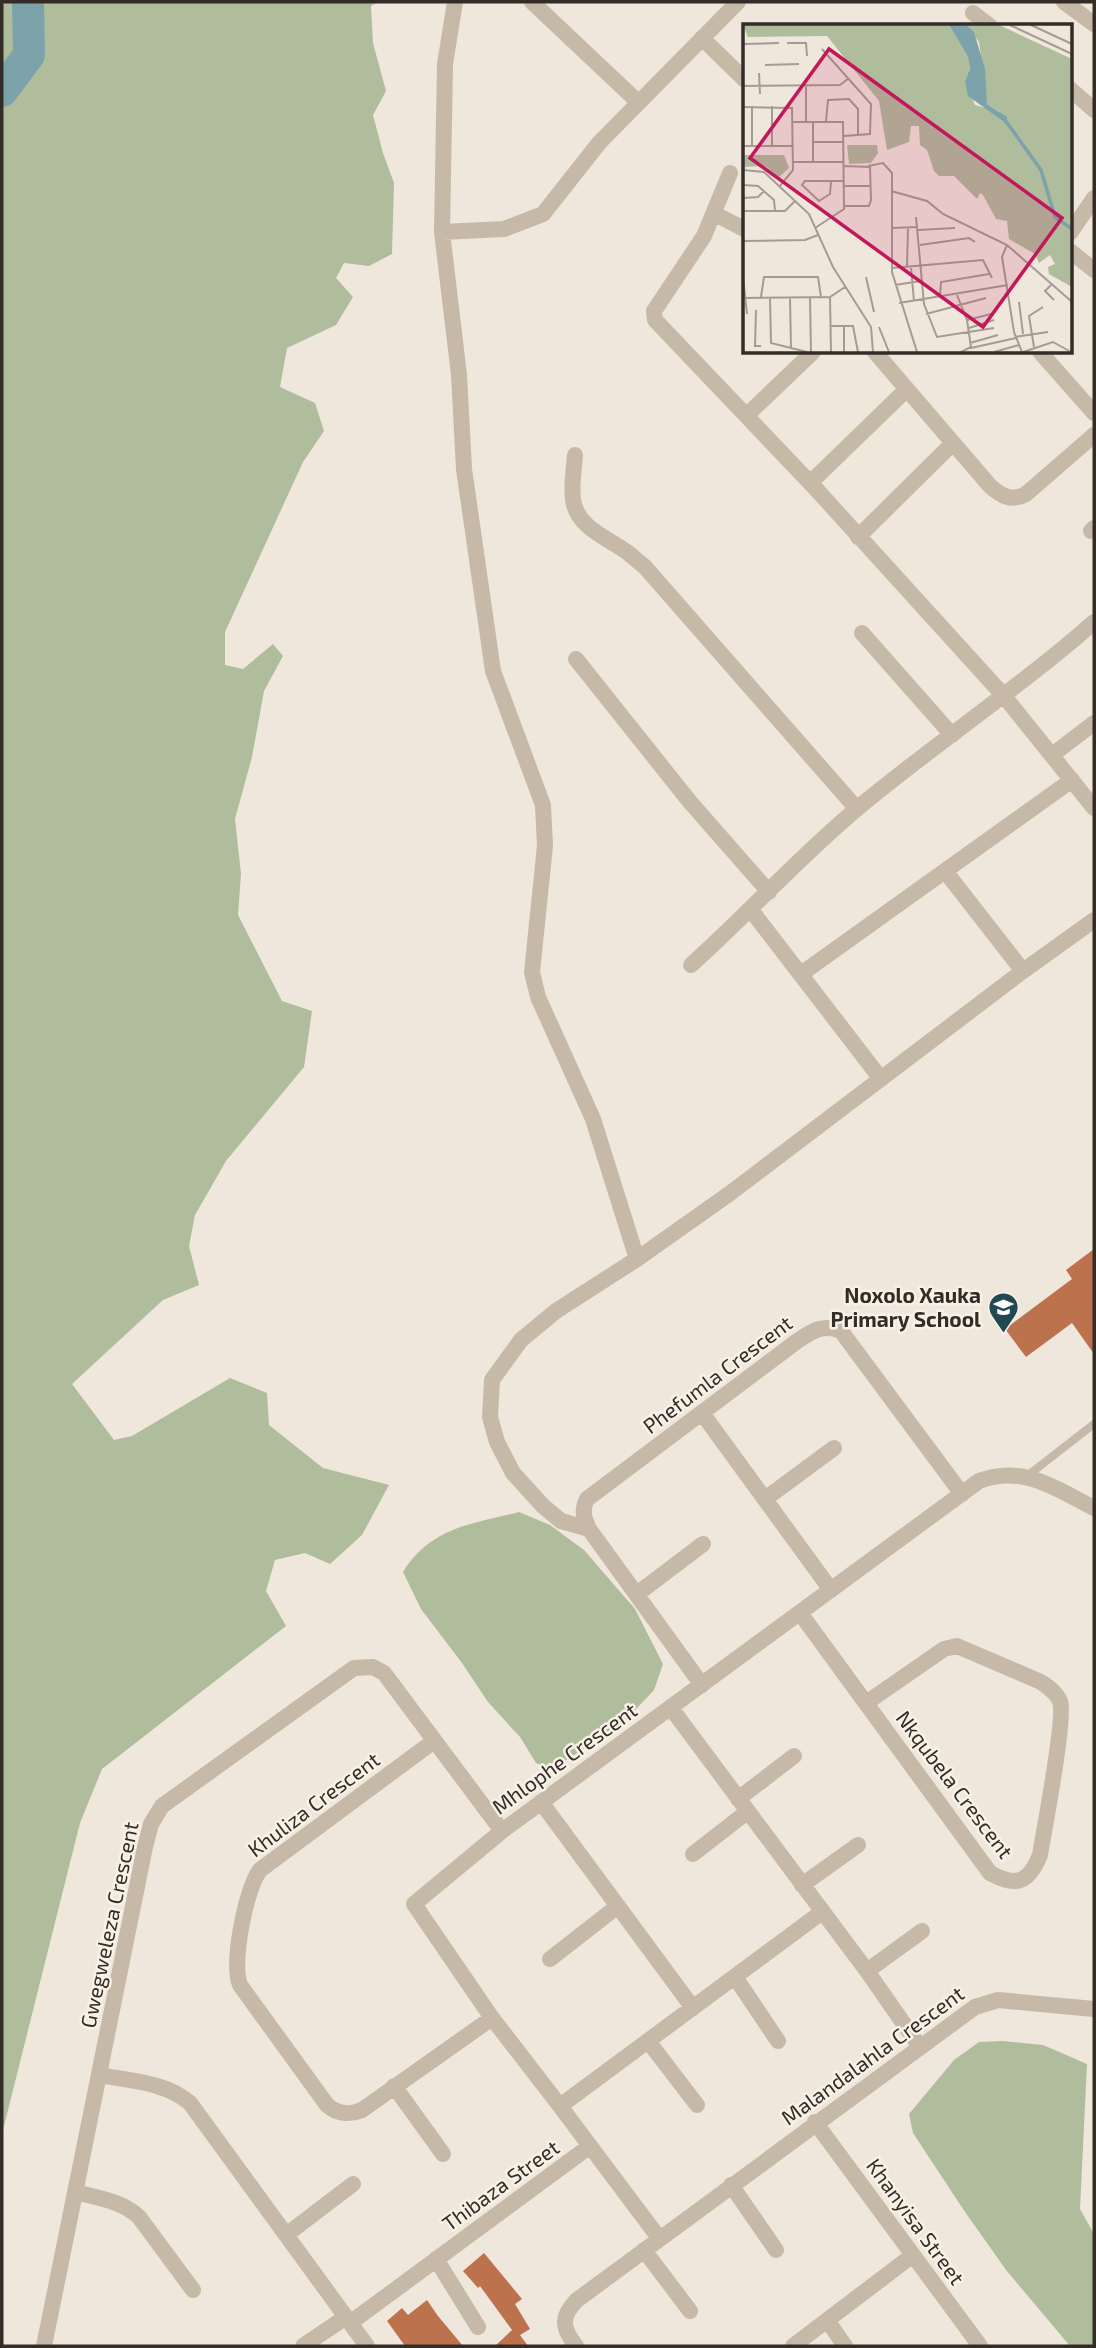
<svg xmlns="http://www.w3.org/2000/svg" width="1096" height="2348" font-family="'Exo 2',sans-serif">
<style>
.green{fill:#afbd9c}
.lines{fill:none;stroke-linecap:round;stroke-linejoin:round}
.river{stroke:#7ca3aa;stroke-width:32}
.building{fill:#bc724c}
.service{stroke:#c6b9a8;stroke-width:8}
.minor{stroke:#c6b9a8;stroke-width:16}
.labels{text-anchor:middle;stroke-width:5;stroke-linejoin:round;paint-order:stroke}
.poi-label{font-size:21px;font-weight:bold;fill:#332c27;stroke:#f7f1e6;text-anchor:end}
.street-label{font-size:21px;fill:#332c27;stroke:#f7f1e6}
.inset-river{fill:none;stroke:#7ca3aa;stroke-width:3.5}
.inset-road{fill:none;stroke:#a49c93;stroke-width:2}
.view{fill:#c2185b;fill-opacity:0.15;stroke:#c2185b;stroke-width:3.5}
.inset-edge{fill:none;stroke:#332c27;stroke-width:3.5}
</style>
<rect width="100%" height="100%" fill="#efe7db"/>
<path class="green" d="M2,2H378L371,6L373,43L386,91L373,115L383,153L394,183L392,254L369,266L344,263L336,278L353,297L336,325L287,348L280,387L315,403L324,431L303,462L225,632V665L243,669L273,644L283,656L264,691L252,757L235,819L241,874L238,915L282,1001L312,1011L304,1067L226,1161L195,1215L189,1246L199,1285L163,1300L72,1384L114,1440L132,1436L230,1378L267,1393L269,1425L323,1468L389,1485L362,1535L330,1564L305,1553L275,1560L266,1591L286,1626L102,1769L80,1823L2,2134Z
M519,1512L550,1525L584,1550L635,1609L663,1664L654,1690L620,1726L552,1769L536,1763L520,1737L488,1702L462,1663L421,1609L403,1572C431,1527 472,1524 519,1512Z
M1002,2041L1043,2045L1087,2064L1080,2209L1094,2234V2346H1070L1006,2270L963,2209L913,2133L909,2114L954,2060L979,2042Z"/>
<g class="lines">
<path class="river" d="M2,91L29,55L28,2"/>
</g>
<path class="building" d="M1094,1249V1354L1072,1323L1026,1357L1005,1329L1072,1279L1066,1270Z
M484,2253L522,2299L515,2304L530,2329L520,2335L528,2346H495L512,2330L480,2286L478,2288L463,2271Z
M427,2300L438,2316L463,2346H405L387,2321L402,2308L408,2315Z"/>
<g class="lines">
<path class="service" d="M1027,1476L1094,1424"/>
<path class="minor" d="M455,2L445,64L442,232L459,375L464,469L493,671L543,805L545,846L532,972L538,997L593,1119L637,1259
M532,2L638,102
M1064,2L1094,24
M973,13L990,26
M702,38L744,79
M1070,89L1094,110
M730,173L704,236L654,311L655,320L816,489L1004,696L1094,808
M715,214L744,229
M442,232L504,229L543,214L599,143L738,2
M1070,233L1094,198
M1070,251L1094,270
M875,352L990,486C1001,496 1012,502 1026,494L1094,435
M1040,352L1094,413
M747,415L813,352
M575,455C574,469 571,486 573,500C577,528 608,538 627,552C633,557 639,562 645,567L857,809
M810,483L907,389
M1091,531L1094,528
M858,537L952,444
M862,633L952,735
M576,659L690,802L769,892
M1052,755L1094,723
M945,871L1023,971
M751,910L881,1079
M691,965C748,914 800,856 859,807C936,743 1019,688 1094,622
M801,974L1072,780
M702,1413L831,1590
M765,1499L834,1448
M589,1529L561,1521L543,1506L513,1473L497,1442L490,1417L492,1380L521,1340L556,1311L637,1259L729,1194L1023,971L1094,920
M637,1594L703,1544
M800,1613L990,1873C1017,1888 1029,1882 1040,1855C1044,1830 1066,1717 1060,1701C1056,1692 1048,1687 1041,1682L957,1646L944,1649L866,1703
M702,1685L589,1529C584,1518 581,1511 587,1499L796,1342C811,1332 822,1323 841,1331L962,1494
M671,1708L867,1971L920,2047
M434,1741L260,1870C246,1888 231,1963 240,1985L327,2105C337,2114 350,2115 362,2110L492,2018
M738,1799L794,1756
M541,1802L693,2008
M693,1854L747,1812
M802,1885L858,1845
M550,1959L618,1906
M867,1971L922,1931
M735,1977L778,2041
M648,2041L697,2105
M99,2075C131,2081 165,2082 190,2103L367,2346
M394,2086L443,2154
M560,2106L822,1912
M815,2122L980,2346
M731,2185L776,2250
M75,2192C98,2198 122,2201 139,2217L193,2290
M286,2235L353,2184
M659,2238L560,2106L492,2018L414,1904L502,1831L979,1481C1023,1464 1056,1489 1094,1508
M644,2250L690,2311
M436,2259L478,2327
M827,2320L845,2346
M350,2323L590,2146
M44,2346L145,1847L151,1824L162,1806L354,1668L373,1667L384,1673L502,1831
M303,2346L346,2317
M576,2346C562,2328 560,2317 577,2300L975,2007L998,2000L1094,2009
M793,2346L913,2255"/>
</g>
<defs>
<symbol id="school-pin" viewBox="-11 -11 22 30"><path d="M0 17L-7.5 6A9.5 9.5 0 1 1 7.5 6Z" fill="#214951" stroke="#f7f1e6"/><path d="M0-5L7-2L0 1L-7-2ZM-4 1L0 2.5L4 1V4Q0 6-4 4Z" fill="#fff"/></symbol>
</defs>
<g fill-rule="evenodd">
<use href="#school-pin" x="986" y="1290" width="35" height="47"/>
</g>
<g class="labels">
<g class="poi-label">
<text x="981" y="1303">Noxolo Xauka<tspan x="981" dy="24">Primary School</tspan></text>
</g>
<g class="street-label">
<text transform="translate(718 1375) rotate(-37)" y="7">Phefumla Crescent</text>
<text transform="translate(565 1759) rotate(-36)" y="7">Mhlophe Crescent</text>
<text transform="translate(954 1785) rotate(53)" y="7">Nkqubela Crescent</text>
<text transform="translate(314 1805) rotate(-37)" y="7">Khuliza Crescent</text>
<text transform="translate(110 1925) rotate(-78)" y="7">Gwegweleza Crescent</text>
<text transform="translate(873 2056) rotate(-36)" y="7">Malandalahla Crescent</text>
<text transform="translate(501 2186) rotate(-36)" y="7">Thibaza Street</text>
<text transform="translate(915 2222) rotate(54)" y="7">Khanyisa Street</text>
</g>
</g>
<g transform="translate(743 24)">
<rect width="329" height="329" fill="#efe7db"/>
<path d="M0,1H206L225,33L227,43L222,57L232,81L257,88L244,80L236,18L223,1H256L329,35V263L306,250L305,243L312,240L307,231L296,239L292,230L266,215L264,197L253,195L240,171L237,169L234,175L211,152H196L191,147L184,126L177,121L176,102H168L166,118L144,126L136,77L84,12L5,13ZM104,121H134L135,129L128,139L106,140ZM0,131H41L46,144L36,153L22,142L0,143Z" fill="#afbd9c"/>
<path d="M206,1H223L231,8L242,45L244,80L264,93V100L225,72L222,57L227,44L225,33Z" fill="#7ca3aa"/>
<path class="inset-river" d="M262,96L298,146L312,193L329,205"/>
<path class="inset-road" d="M267,1L329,30M288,1L329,20M44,19H63L64,32M1,20L36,19M79,25L128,80L127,110L101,112M22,41L56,40M16,49L17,70M63,61V98M0,62L97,61L106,54M9,82V122M29,82V122M0,83L49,84L50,146L37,162M83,97L85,76L106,75L115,85V112M49,98H100L101,185L72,204M70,98V138M70,118H101M0,122H50M50,138H101M101,142L127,143L128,176L126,182H101M125,142L140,139L149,149V248L174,328M0,146L21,148L66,190L90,243L128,303L130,328M88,157L87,170L76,177L59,161L62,157H101M0,161L15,162L31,176L32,187M101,162H128M148,167L184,177L200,190L264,221L328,277L329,284M0,174L15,173L21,167M0,187H42L52,177M173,193L181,280L194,313L251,304M148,204L175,203M175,206L212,204M0,217L62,216L75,211M177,221L226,214L232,218M264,221L259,233L271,308L279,328M149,244L240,236L249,254M164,244L165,203M168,244L171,277M0,253L4,290M123,253L131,288M152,261L178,257M308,261L302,267L311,276M214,271L224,296L248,290M18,273L21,253H75L78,273M47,273L48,325M67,273L68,328M87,273L88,328M197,273L198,258L246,250M0,274L87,273L102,263M27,274L28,319L64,328M276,278L280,310M156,279L265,261M13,286L12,322H18M183,290L243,274M101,301V328M87,302H110L115,328M136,303L146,328M226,304L251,296M272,313L305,308M227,319L255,311M291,323L286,292L300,283M228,324L273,314M218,328L228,323L224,296M251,328L276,321M280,328L310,318L328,328"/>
<path class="view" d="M86,25L319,194L240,303L7,134Z"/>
<rect width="329" height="329" class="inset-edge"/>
</g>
<rect width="1096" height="2348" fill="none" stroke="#332c27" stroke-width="7"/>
</svg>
